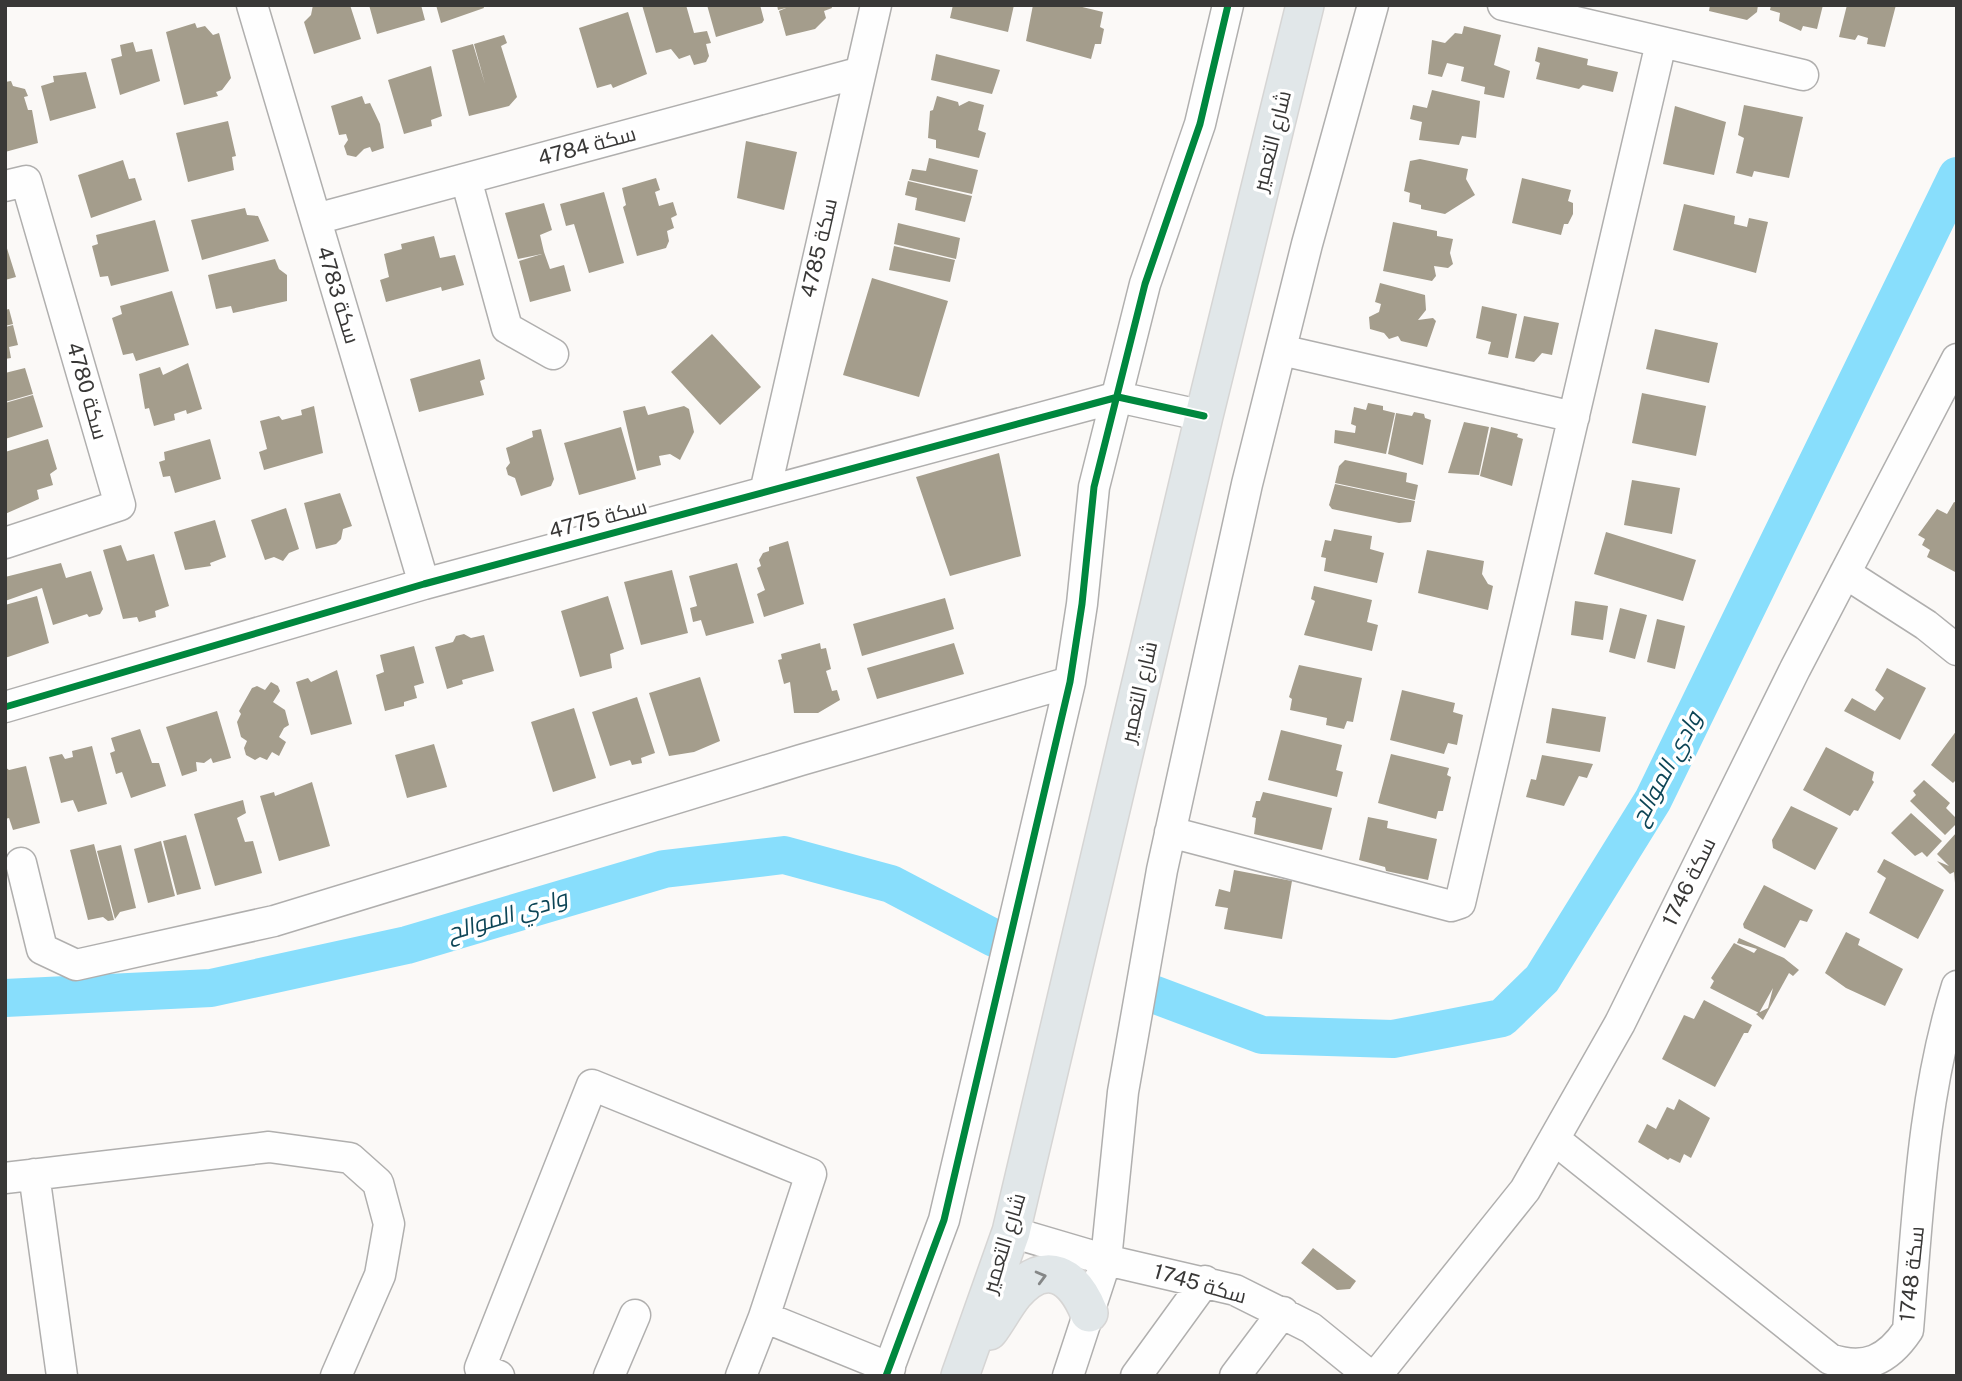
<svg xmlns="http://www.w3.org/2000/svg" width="1962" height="1381" font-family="'Public Sans',Cairo,sans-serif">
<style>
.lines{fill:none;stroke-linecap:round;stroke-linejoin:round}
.river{stroke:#88defc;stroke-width:38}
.building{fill:#a49d8c}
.minor-casing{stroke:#b0afae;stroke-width:33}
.major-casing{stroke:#d6d5d4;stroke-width:40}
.minor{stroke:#fefefe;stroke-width:30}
.major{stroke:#e1e7e9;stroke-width:37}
.cycleway-casing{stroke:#fff;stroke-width:11}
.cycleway{stroke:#00873e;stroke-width:7}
.oneway{stroke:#858787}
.labels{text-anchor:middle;stroke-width:7;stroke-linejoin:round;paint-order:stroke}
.street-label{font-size:21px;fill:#393837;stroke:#fff}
.water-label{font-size:23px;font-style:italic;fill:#0d4556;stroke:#fff}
</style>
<rect width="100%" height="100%" fill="#fbf9f7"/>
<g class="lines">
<path class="river" d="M1153,994L1262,1035L1393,1039L1502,1018L1542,979L1653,800L1957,176
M5,998L211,988L407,945L664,869L784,855L891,884L994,938"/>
</g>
<path class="building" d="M313,5H350L361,39L314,54L304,22L311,15Z
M369,5H421L425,20L377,34Z
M436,5H483L484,8L441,23Z
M642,5H686L694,33L707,31L711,43L706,44L709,56L706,62L694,65L690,55L679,59L671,49L656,53Z
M707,5H760L764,20L762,23L716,37Z
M777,5H831L832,8L824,11L826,18L815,29L786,36L779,11L786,8L778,10Z
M953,5H1014L1008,32L950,18Z
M1033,5H1074L1103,12L1100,27L1104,29L1101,44H1095L1091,59L1026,41Z
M1710,5H1758L1757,12L1747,20L1709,11Z
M1771,5H1823L1817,29L1803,26L1801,31L1779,21L1780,13L1770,10Z
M1847,5H1896L1885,47L1867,44L1868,38L1858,35L1855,40L1839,37Z
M628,12L647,74L613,88L611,84L597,88L579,28Z
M195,23L197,28L205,26L213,35L219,33L231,78L222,90L216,92L218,96L184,105L166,32Z
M1464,26L1501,35L1494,65L1510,71L1504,98L1484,94L1485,87L1461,81L1464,67L1447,63L1442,77L1428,74L1432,40L1445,43L1455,33L1462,34Z
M504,35L507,43L501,46L517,97L509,106L469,116L452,50L473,44L485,84L474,44Z
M133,42L136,52L152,49L160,81L120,95L111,59L122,56L120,45Z
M1538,47L1588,59L1587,65L1618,72L1613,92L1583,85L1579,89L1536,79L1540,63L1535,61Z
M936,54L1000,70L992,94L931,80Z
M431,66L442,116L431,120L432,126L404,134L388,80Z
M86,72L96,108L50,121L41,86L54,82L53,76Z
M11,81L13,86L25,89L28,96L24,97L28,110H32L38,143L5,152V82Z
M1432,90L1480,101L1476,138L1462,136L1459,145L1419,140L1422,122L1410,119L1413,105L1427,108Z
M362,96L365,104L370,103L380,124L384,148L372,152L370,147L364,149L356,157L347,155L344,146L348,140L346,134L339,135L331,106Z
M937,96L958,102L959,106L969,101L984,105L978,130L986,133L979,158L936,148V140L928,138L930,111L933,110Z
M1744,105L1803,117L1789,178L1754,171L1752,177L1736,173L1744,138L1738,135Z
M1675,106L1726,122L1714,175L1663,164Z
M228,121L236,156L232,157L234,170L188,182L176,133Z
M746,141L797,152L784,210L737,198Z
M929,158L978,170L972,194L909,180L912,169L926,171Z
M1420,159L1468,169L1466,179L1475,195L1445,214L1421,209V205L1409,202L1410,193L1404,191L1410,161Z
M123,160L129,179L135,178L142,200L91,218L78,175Z
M656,178L660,190L655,192L659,206L673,202L677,215L671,218L674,228L667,231L669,241L666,248L637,256L623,207L626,205L622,188Z
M1522,178L1571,190L1568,201L1573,203V214L1568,224H1564L1561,235L1512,223Z
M908,181L972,196L965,222L915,210L917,198L905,195Z
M604,192L624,263L589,273L574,224L566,226L560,204Z
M544,203L552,230L540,235L544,252L550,269L564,265L571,291L530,302L519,261L542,254L518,259L505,213Z
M1684,204L1735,216L1734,224L1747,227L1749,218L1768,222L1756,273L1673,250Z
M245,208L247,215L258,216L269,241L202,260L191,220Z
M155,220L169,271L111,286L108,276L100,277L92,246L98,244L96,235Z
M1393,222L1437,231V236L1453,239L1450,253L1453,264L1448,268L1434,266L1436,276L1432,281L1383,271Z
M898,223L960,238L956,259L894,244Z
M434,236L440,258L455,255L464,285L442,291L441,287L386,302L380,280L389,277L384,254L402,249L401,244Z
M5,242L16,277L5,280Z
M894,246L955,260L950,282L889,270Z
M275,259L279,269L287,275V301L233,313L231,306L216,309L208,275Z
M872,278L948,301L919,397L843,375Z
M1380,283L1425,295L1426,310L1418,320L1433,318L1436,321L1427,347L1401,341L1398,336L1389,339L1384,333L1370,329L1369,317L1379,312L1381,304L1375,302Z
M172,291L189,345L136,361L133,353L123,355L112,318L122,314L120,306Z
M1482,306L1517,314L1508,358L1488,354L1491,342L1476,338Z
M9,309L13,324L5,326V310Z
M1524,316L1559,323L1552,355L1542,353L1534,362L1515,358Z
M13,325L18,345L9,347L11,358L5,359V327Z
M1655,329L1718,343L1709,383L1646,369Z
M712,334L761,387L720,425L671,372Z
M480,359L485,379L480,381L484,395L419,412L410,379Z
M188,363L202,409L187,414L186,410L174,414L175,420L154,426L149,408L145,409L139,374L160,367L163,375Z
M25,368L33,394L5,402V373Z
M1642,393L1706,406L1696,456L1632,443Z
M33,395L43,427L5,439V403Z
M1368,403L1383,406V410L1395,413L1386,454L1334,443L1335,430L1355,433L1356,426L1351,424L1354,407L1366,410Z
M314,406L323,453L264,470L259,452L267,449L260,421L279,416L282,420L302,415L301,410Z
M645,406L648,415L684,406L689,409L694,432L680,460L670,454L659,456L661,465L637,471L623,411Z
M1414,412L1424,414L1425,418L1431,420L1423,465L1388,454L1396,413L1412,416Z
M1464,422L1489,427L1479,475L1448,473Z
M621,427L636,479L579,495L564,443Z
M1491,427L1518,434L1517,437L1523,439L1512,486L1480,476Z
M541,429L554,479L551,486L521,496L515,478L508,475L506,468L510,463L506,448L533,437L532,431Z
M48,439L57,469L50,474L53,485L37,490L39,499L5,514V452Z
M210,439L221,479L175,493L170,476L163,477L159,462L165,460L164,452Z
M999,453L1021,556L950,576L916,477Z
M1345,460L1407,473L1406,482L1418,485L1415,500L1335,483L1339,466Z
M1632,480L1680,488L1672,534L1624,525Z
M1335,484L1415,501L1411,522L1399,523L1332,509L1329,505Z
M340,493L352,526L343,529L341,539L336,544L316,549L304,503Z
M1954,502L1957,503V573L1927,557L1930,550L1922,545L1925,539L1918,535L1937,509L1947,514Z
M286,508L299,549L289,553L283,561L274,557L265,560L251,520Z
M215,520L226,557L210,563L211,566L185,570L174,532Z
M1334,529L1372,536L1370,549L1384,553L1377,583L1324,571L1326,558L1321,557L1325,540L1331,541Z
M1606,532L1696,560L1683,601L1594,574Z
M788,541L804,604L764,617L757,594L765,590L757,568L761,566L759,560L763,553L769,551V547Z
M121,545L127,561L154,554L169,606L155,611L156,617L139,622L137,617L123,619L103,550Z
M1427,550L1484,561L1482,574L1488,584L1493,586L1488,610L1418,593Z
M61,563L66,578L91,571L103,609L100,614L89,617L87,614L53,625L42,588L5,601V577Z
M737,563L754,623L706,636L701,620L693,622L690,608L697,606L689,576Z
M672,570L688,633L641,645L624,582Z
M1314,586L1372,600L1367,622L1378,625L1372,651L1304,635L1315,601L1311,599Z
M37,596L49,643L5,658V605Z
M608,596L624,649L610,654L612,668L580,677L561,611Z
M945,598L954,629L862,656L853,624Z
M1575,601L1608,606L1603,640L1571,635Z
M1620,608L1647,615L1635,659L1609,652Z
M1657,619L1685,626L1675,669L1647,662Z
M464,634L471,638L484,635L494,671L462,680L463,684L447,689L435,647L453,642L456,636Z
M820,643L821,649L826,648L831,669L826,671L832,691L837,690L840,700L818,713H794L790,682L784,684L778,660L782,659L781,654Z
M954,643L964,674L877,699L867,668Z
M414,646L424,683L414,686L417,698L404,702V706L385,711L376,675L384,672L380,655Z
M1299,665L1362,678L1353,722L1347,721L1344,729L1326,725L1327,718L1290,710L1292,699L1289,697Z
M1887,668L1926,688L1900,740L1844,711L1852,698L1875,711L1884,698L1875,690Z
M337,670L352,724L311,735L296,682L308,678L311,682Z
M700,677L720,741L694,752L669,756L649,693Z
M271,682L278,686L280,691L273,702L285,710L289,725L284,728L279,737L286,742L279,756L272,752L267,760L260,757L255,760L246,755L244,748L247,741L241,737L237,722L241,714L239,711L252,688L257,686L265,690Z
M1402,690L1455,703L1453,712L1463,715L1457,745L1448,743L1444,754L1390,740Z
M637,697L655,753L641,758L642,763L632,765L630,760L610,766L592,712Z
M574,708L596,778L553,792L531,722Z
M1552,708L1606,717L1600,752L1546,743Z
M217,711L231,758L213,763L211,758L204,763L196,762L197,771L182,776L166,727Z
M140,729L152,763H159L166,786L131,798L122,772L116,774L110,753L115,751L111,738Z
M1281,730L1342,745L1336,770L1343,772L1337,797L1268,780Z
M1957,730V779L1953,783L1931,765Z
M434,744L447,787L407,798L395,755Z
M92,746L107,804L78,812L73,800L61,803L49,757L62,754L65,759L73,757L72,751Z
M1826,747L1874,772L1872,780L1874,782L1858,811L1854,810L1850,816L1803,790Z
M1391,754L1449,768L1447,775L1451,777L1443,811H1438L1436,819L1378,803Z
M1542,755L1593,764L1587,778L1579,776L1564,806L1526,797L1531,779L1536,780Z
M26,766L40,823L13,830L9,818L5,819V767L9,770Z
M1924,780L1950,803L1946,808L1957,819V823L1945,835L1910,801L1916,795L1913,791Z
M312,782L330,846L279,861L260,796L274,792L275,796Z
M1263,792L1332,808L1322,850L1254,834L1256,818L1252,817L1256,801H1260Z
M243,800L246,813L237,818L245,842L253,841L262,873L215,886L194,814Z
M1791,806L1838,828L1815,870L1773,848L1772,840Z
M1911,813L1942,841L1927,857L1922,852L1915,856L1891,833Z
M1368,817L1388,821L1387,828L1437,839L1428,880L1386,871L1385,867L1359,860Z
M1957,832V883H1955L1954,872L1950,874L1937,861L1949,866L1937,854Z
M186,835L201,889L177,895L163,841Z
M161,841L175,896L148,903L134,849Z
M94,844L114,920L108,921L103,917L88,920L70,850Z
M121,845L136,908L120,912L115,919L97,851Z
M1884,859L1944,890L1918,939L1869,913L1886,878L1877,872Z
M1234,870L1292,881L1282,939L1224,929L1228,908L1215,906L1219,889L1230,892Z
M1764,885L1813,910L1807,922L1800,920L1785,948L1744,928L1743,924Z
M1846,932L1860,939L1858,945L1903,969L1885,1006L1846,988L1825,973Z
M1739,938L1784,958L1799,970L1793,976L1789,973L1763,1020L1756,1014L1768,1008L1773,988L1759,1013L1710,988L1714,981L1711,978L1734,943L1754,953L1757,949L1737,943Z
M1704,1000L1752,1025L1748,1033H1744L1715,1087L1662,1059L1684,1015L1694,1019Z
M1679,1099L1710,1118L1691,1158L1684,1154L1680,1163L1670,1158L1668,1160L1638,1142L1647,1124L1656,1129L1667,1107L1674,1110Z
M1313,1248L1356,1281L1350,1289L1337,1290L1301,1263Z"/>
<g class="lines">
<defs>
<path id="minor" d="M252,5L424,584
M1503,5L1803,75
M466,179L507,328L553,354
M5,186L26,181L120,505L5,543
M316,219L858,73
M1281,350L1574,417
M765,492L876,5
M1845,573L1926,625L1957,650
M5,707L424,584L1118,397L1204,416
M1170,832L1451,906L1460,903L1661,43
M21,863L42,949L76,965L274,921L801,760L1070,682
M1554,1139L1830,1359C1865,1371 1888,1360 1908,1330C1918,1214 1922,1098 1957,986
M34,1174L62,1376
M5,1178L269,1147L350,1158L378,1183L389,1224L380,1275L336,1376
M1011,1232L1106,1260L1235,1290L1311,1328L1370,1376
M499,1376L480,1368L592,1085L811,1174L764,1317L890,1368
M609,1376L635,1315
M741,1376L764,1317
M886,1376L944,1220L1070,682L1082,604L1094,487L1145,284L1200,124L1228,5
M1068,1376L1106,1260L1123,1092L1162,870L1247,484L1307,244L1373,5
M1136,1376L1205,1281
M1235,1376L1283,1312
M1376,1376L1525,1190L1620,1023L1795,669L1957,359"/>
<path id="major" d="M989,1331C998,1319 1005,1305 1014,1294C1046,1257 1074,1275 1089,1313
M960,1376L1011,1232L1204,416L1305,5"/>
</defs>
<use href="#minor" class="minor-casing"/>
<use href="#major" class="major-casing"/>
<use href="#minor" class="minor"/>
<use href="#major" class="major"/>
<defs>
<path id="cycleway" d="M5,707L424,584L1118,397L1204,416
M886,1376L944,1220L1070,682L1082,604L1094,487L1145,284L1200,124L1228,5"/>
</defs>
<use href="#cycleway" class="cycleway-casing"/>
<use href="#cycleway" class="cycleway"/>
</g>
<defs><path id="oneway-chevron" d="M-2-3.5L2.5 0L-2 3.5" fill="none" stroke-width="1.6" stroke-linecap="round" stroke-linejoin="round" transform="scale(1.75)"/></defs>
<use class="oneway" href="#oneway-chevron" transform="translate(1041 1277) rotate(-15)"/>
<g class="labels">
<g class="street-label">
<text transform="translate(1272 141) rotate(-76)" y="7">شارع التعمير</text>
<text transform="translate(587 146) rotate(-15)" y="7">سكة 4784</text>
<text transform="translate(819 248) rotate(-77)" y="7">سكة 4785</text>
<text transform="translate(338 295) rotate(73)" y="7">سكة 4783</text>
<text transform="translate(87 391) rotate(74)" y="7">سكة 4780</text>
<text transform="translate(598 519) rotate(-15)" y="7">سكة 4775</text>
<text transform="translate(1139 692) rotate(-77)" y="7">شارع التعمير</text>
<text transform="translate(1689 882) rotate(-64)" y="7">سكة 1746</text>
<text transform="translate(1004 1243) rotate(-73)" y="7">شارع التعمير</text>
<text transform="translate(1912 1274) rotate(-84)" y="7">سكة 1748</text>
<text transform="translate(1200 1284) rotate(16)" y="7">سكة 1745</text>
</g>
<g class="water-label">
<text transform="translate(1666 768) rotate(-62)" y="8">وادي الموالح</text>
<text transform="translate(507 915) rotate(-17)" y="8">وادي الموالح</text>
</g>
</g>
<rect width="1962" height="1381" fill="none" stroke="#393837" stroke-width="14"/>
</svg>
